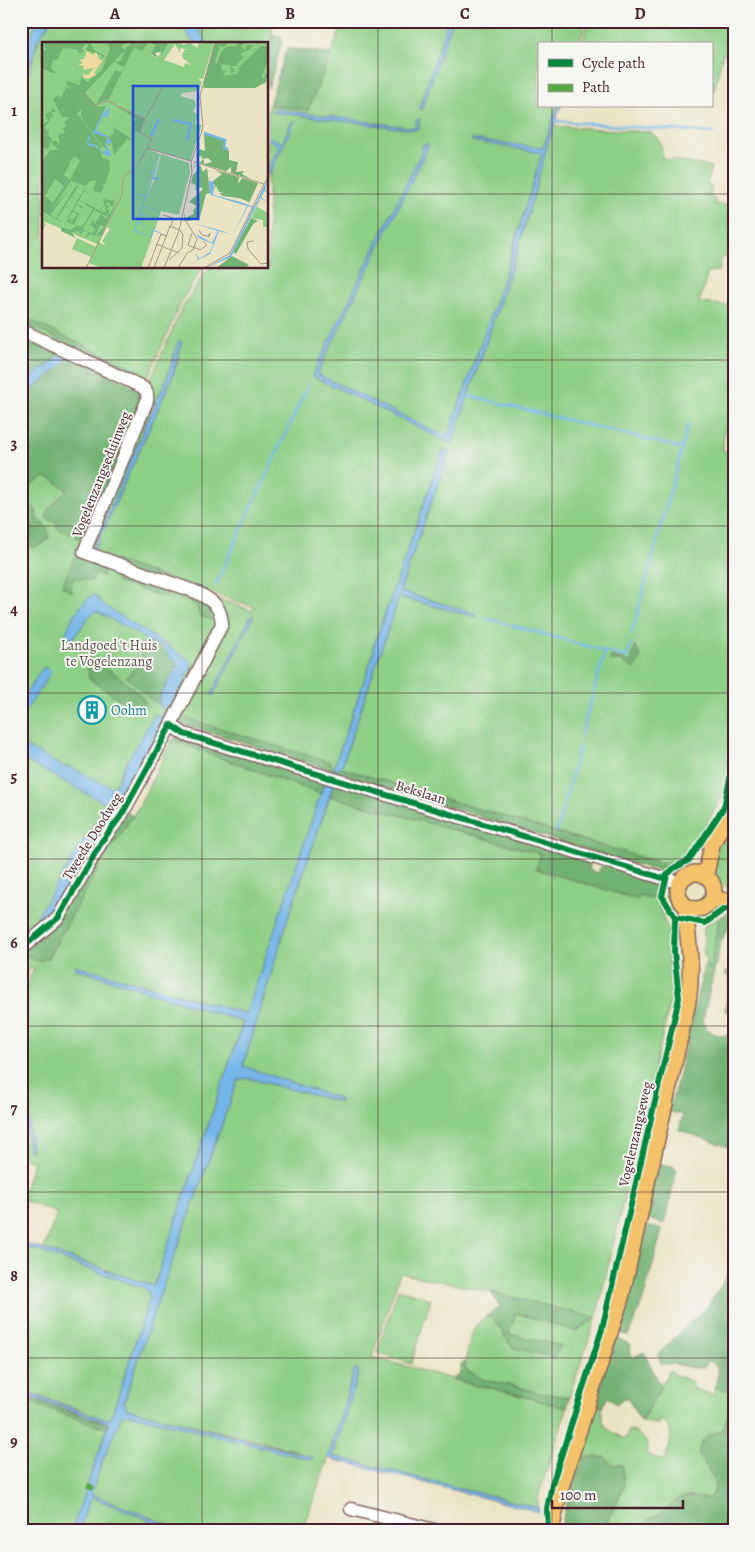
<svg xmlns="http://www.w3.org/2000/svg" width="755" height="1552" font-family="Alegreya,serif">
<style>
.green{fill:#8ecf86;stroke:#6c7758;fill-rule:evenodd}
.forest{fill:#72b273;stroke:#5e684f}
.water{fill:#75b6e9;stroke:#606a8a}
.lines{fill:none;stroke-linecap:round;stroke-linejoin:round}
.stream{stroke:#75b6e9;stroke-width:2.5}
.minor-casing{stroke:#826461;stroke-width:15}
.major-casing{stroke:#826461;stroke-width:18}
.minor{stroke:#fff;stroke-width:12}
.major{stroke:#f3c26a;stroke-width:15}
.quiet{stroke:#57aa44;stroke-width:5;stroke-dasharray:10 5;stroke-linecap:butt}
.cycleway-casing{stroke:#f6f6f2;stroke-width:9}
.cycleway{stroke:#00873e;stroke-width:6}
.grid{fill:none;stroke:#4a1f2b;stroke-width:1;stroke-opacity:0.55}
.labels{text-anchor:middle;stroke-width:4;stroke-linejoin:round;paint-order:stroke}
.street-label{font-size:14px;fill:#4a1f2b;stroke:#f6f6f2}
.park-label{font-size:14px;fill:#5e5446;stroke:#f6f6f2}
.culture-label{font-size:14px;fill:#0d838f;stroke:#f6f6f2;text-anchor:start}
.inset-river{fill:none;stroke:#75b6e9;stroke-width:2.5}
.inset-road{fill:none;stroke:#aa9587;stroke-width:1}
.view{fill:#1d4ed8;fill-opacity:0.15;stroke:#1d4ed8;stroke-width:2.5}
.inset-edge{fill:none;stroke:#4a1f2b;stroke-width:2.5}
.neatline{fill:none;stroke:#4a1f2b;stroke-width:2}
.grid-label{font-size:16px;text-anchor:middle;font-weight:bold;fill:#4a1f2b}
</style>
<rect width="100%" height="100%" fill="#f6f6f2"/>
<filter id="ink" filterUnits="userSpaceOnUse"><feTurbulence type="fractalNoise" baseFrequency=".02" numOctaves="2"/><feDisplacementMap in="SourceGraphic" scale="10" xChannelSelector="R" yChannelSelector="G"/><feConvolveMatrix kernelMatrix="1 2 1 2 8 2 1 2 1" color-interpolation-filters="sRGB"/></filter>
<filter id="wash" filterUnits="userSpaceOnUse"><feTurbulence type="fractalNoise" baseFrequency=".0096" numOctaves="4" result="noise"/><feDisplacementMap in="SourceGraphic" scale="20" xChannelSelector="R" yChannelSelector="G"/><feGaussianBlur stdDeviation="1.12" result="paint"/><feColorMatrix in="noise" values="0 0 0 0 0 0 0 0 0 0 0 0 0 0 0 0 0 1.4 0 .05"/><feComposite in="paint" operator="in"/></filter>
<g filter="url(#wash)">
<rect width="100%" height="100%" fill="#eae3c4"/>
<path class="green" d="M21,21H37L21,59Z
M50,21H179L181,22L194,44H44V268H202L181,302L149,375L144,379L149,383L182,308L208,268H268V108L269,105L308,110L344,21H586L579,44H539V106H558L543,148L549,140L554,126L650,132C661,139 662,146 662,158L711,167L707,185L711,186V199H715V204L730,205L728,224H734L732,258L722,257L719,271L708,272L699,303L731,306L734,296V429H724L723,451L732,452V462L734,463V756L723,795L688,857L662,875L659,871L673,863H660L341,768L399,597L476,617L477,614L400,591L449,452L444,450L373,647L374,652L333,770L178,722L161,738L55,916L21,947V88L24,87L38,40ZM537,182L521,239L470,391L447,442L445,440L336,387L442,435H449L492,314L532,188ZM179,341L178,360L172,378L93,553L254,607L253,611L92,554L149,415L153,401L155,404L166,381Z
M193,21H272V37L268,63V44H208Z
M588,21H734V56L723,53L714,91H711V44H582Z
M172,740L321,794L246,1014L129,980L74,968L243,1022L154,1286L44,1249L57,1213L21,1199L33,1162L21,1157V1062L28,1150L31,1151L21,1013L25,988L34,969H29L25,978L21,994V954L106,855L138,808Z
M330,796L541,854L537,869L636,899L639,895L656,899L668,930V955L671,998L596,1318L569,1397L539,1393L519,1387L484,1380L466,1370C464,1361 471,1330 478,1323C482,1318 486,1317 493,1317L512,1347L554,1358L561,1346L508,1334L516,1313L576,1331L596,1318L491,1292L400,1273L372,1357L477,1386L488,1387L567,1408L538,1497V1508L333,1456L359,1370L355,1368L327,1462L302,1531H184L91,1494L102,1462L122,1415L129,1414L311,1459L313,1457L263,1444L298,1451L127,1409L124,1403L155,1309L238,1079L247,1078L340,1102V1099L243,1067L286,924Z
M733,824H734V891C719,885 708,871 714,854C717,844 727,834 733,824Z
M667,884L671,888L682,909L681,916C668,910 663,898 667,884Z
M715,905H731C721,909 708,922 698,921L704,911Z
M719,918L710,970C701,956 704,941 704,926Z
M21,1245L146,1289L150,1297L111,1418L107,1419L102,1418L21,1389Z
M398,1289L431,1299L411,1364L377,1353Z
M670,1370L676,1375L693,1382L692,1388L714,1395L716,1387L725,1390L734,1388V1416L727,1418L723,1430L710,1434L699,1450V1455C706,1467 723,1484 711,1498L702,1499L689,1496C671,1507 652,1516 637,1531H605C609,1512 627,1494 623,1475L582,1466L564,1513L596,1402L602,1407C601,1427 607,1430 625,1439L629,1430L636,1432L648,1443L646,1454L664,1461C669,1447 678,1427 659,1420L658,1424L641,1422Z
M21,1390L109,1423L86,1494L71,1531H21Z
M91,1497L177,1531H78Z"/>
<path class="forest" d="M275,35L281,36L282,42L268,89V63L272,37Z
M287,48L331,54L308,110L269,105Z
M21,316L141,372L138,376L21,322Z
M21,333L61,352L55,360L21,385Z
M70,356L132,388L138,394L140,401L86,542L79,537L76,538V532L70,534L57,528V522L47,519V511L67,490L52,479L44,477L21,492V398L58,369Z
M29,503L36,510L37,519C44,526 51,528 48,539C41,546 31,550 21,545V504Z
M85,556L109,563L103,567V576L97,574L91,581L74,578L71,584L72,592L62,586L75,557Z
M115,560L191,588L209,609L211,620L199,615L197,606L177,597L161,596L116,582Z
M151,643C160,644 177,658 177,667L160,696L159,706L126,677L141,663L142,644Z
M635,646L641,657L634,669L621,661L609,660L611,656L631,662Z
M87,657C109,668 130,683 146,702L136,710L89,679Z
M185,718L330,762L333,770L341,768L660,863L675,862L659,871L616,859L178,722Z
M178,736L326,778L321,794L172,740Z
M333,780L591,859L589,870L598,873L603,863L656,879V899L639,895L637,899L536,869L541,854L330,796Z
M126,812L133,816L106,855L48,958L39,961L21,954Z
M728,913L734,914V917L721,941L703,1019C706,1035 721,1039 734,1032V1149L679,1130L683,1115L667,1111L674,1094L705,963L710,969L719,918Z
M728,971L734,973V1013L725,1011L730,978L724,973Z
M657,1163L672,1166L677,1170L664,1224L637,1215Z
M636,1222L662,1230L644,1297L628,1336L610,1328Z
M734,1261V1388L725,1390L715,1387C717,1374 723,1370 709,1360L704,1368C687,1369 678,1362 661,1364L658,1354L707,1307L721,1286Z
M491,1292L589,1316L596,1318L576,1331L516,1313L509,1334L561,1346L554,1358L512,1347L493,1317H485L500,1307Z
M615,1337L629,1344L632,1358L644,1352L661,1387L641,1422L627,1397L616,1404L608,1397L602,1407L596,1402Z
M462,1362L465,1363L466,1370L484,1380L519,1387L539,1393L569,1397L567,1408L488,1387L477,1386L453,1379L459,1375Z
M21,1396L108,1424L106,1428L21,1400Z
M734,1416V1531H637L649,1519L660,1515L678,1499L683,1497L710,1498C723,1485 706,1467 699,1455C699,1436 710,1436 723,1430L727,1418Z
M585,1457H604L612,1464L622,1465L624,1486L607,1521L605,1531H561L564,1513Z"/>
<path class="water" d="M37,21H50L38,40L24,87L21,88V59Z
M179,21H193L208,44H194L181,22Z
M448,21H452L422,109H419Z
M558,106H561L549,140L521,239L452,444L312,376L422,151L423,145L427,143L428,147L317,374L442,435L449,434L506,272L542,153L472,141L471,139L543,148Z
M275,109L415,128L417,119H420L418,129L413,130L271,112Z
M295,121L268,177V170L279,146L268,139V136L282,143L291,123Z
M179,340L182,342L172,378L93,553L91,552L155,404L166,381Z
M61,352L70,356L58,369L21,398V385L55,360Z
M443,450L449,452L400,591L477,614L476,617L399,597L341,768L333,770L374,652L373,648Z
M90,596H96L101,603L189,660L192,667L168,711L164,710L159,706L160,696L177,667V663L159,645L151,643L134,632L96,611L88,617L73,639H69L66,636C67,622 81,605 90,596Z
M251,616H254L213,696L211,695Z
M43,667L50,670V674L21,718V701Z
M156,714L161,718V724L142,760L134,782L112,817L89,846L75,877L51,920L47,922L42,921L37,916L87,835L104,817L108,808L106,804L21,758V744L64,767L68,766L110,787L115,786L124,766L152,719Z
M326,778L333,780L332,789L286,924L243,1066L340,1099V1102L247,1078L238,1080L155,1309L124,1402L127,1409L313,1457L311,1460L129,1414L122,1415L102,1462L91,1494L184,1531H177L91,1497L78,1531H71L109,1423L21,1394V1391L102,1418L107,1419L111,1418L150,1297L146,1289L21,1245V1242L154,1286L243,1022L74,968L75,965L246,1014Z
M21,1021L31,1152L28,1150L21,1062Z
M355,1368L359,1370L333,1456L538,1508L539,1512L328,1458Z"/>
<g class="lines">
<path class="stream" d="M556,121L713,133
M469,396L682,448L632,633
M682,448L688,424
M216,584L309,383
M485,618L605,651
M581,736L605,651L627,657L631,643
M557,831L579,747"/>
</g>
</g>
<g filter="url(#ink)">
<g class="lines">
<defs>
<path id="minor" d="M21,330L140,386C147,389 148,394 147,401L84,552L196,592C211,600 221,605 222,624L167,732L121,816L102,841L58,918L21,949
M171,725L184,734L666,879L680,882
M351,1509L438,1531"/>
<path id="major" d="M678 891a18 18 0 1 1 36 0a18 18 0 1 1-36 0Z
M706,875L712,844L734,803
M713,899L734,902
M551,1531L559,1493L621,1298L688,1002C691,984 691,965 689,946C688,929 685,925 688,907"/>
</defs>
<use href="#minor" class="minor-casing"/>
<use href="#major" class="major-casing"/>
<use href="#minor" class="minor"/>
<use href="#major" class="major"/>
<path class="quiet" d="M87,1485L94,1488"/>
<defs>
<path id="cycleway" d="M675,917L705,923L723,910L734,907
M21,949L58,918L102,841L121,816L171,725L184,734L666,879
M548,1531L547,1509L552,1484L602,1329L679,998L674,952L675,917L662,896L667,875L674,868L689,860L724,807L734,760"/>
</defs>
<use href="#cycleway" class="cycleway-casing"/>
<use href="#cycleway" class="cycleway"/>
</g>
</g>
<path class="grid" d="M202,21V44M378,21V1531M552,21V44M552,106V1531M21,194H44M268,194H734M202,268V1531M21,360H734M21,526H734M21,693H734M21,859H734M21,1026H734M21,1192H734M21,1358H734"/>
<defs>
<symbol id="building-ring" viewBox="-11 -11 22 22"><circle r="9.5" fill="#f6f6f2" stroke="#0f9aa8" stroke-width="1.5"/><path d="M-4-6H4V6H1V3H-1V6H-4ZM-2.5-4.3h1.7v1.8h-1.7ZM.8-4.3h1.7v1.8H.8ZM-2.5-1h1.7V.8h-1.7ZM.8-1h1.7V.8H.8Z" fill="#0f9aa8"/></symbol>
</defs>
<g fill-rule="evenodd">
<use href="#building-ring" x="76" y="694" width="32" height="32"/>
</g>
<g class="labels">
<g class="street-label">
<text transform="translate(101 474) rotate(-68)" y="5">Vogelenzangseduinweg</text>
<text transform="translate(421 792) rotate(17)" y="5">Bekslaan</text>
<text transform="translate(92 836) rotate(-58)" y="5">Tweede Doodweg</text>
<text transform="translate(635 1134) rotate(-77)" y="5">Vogelenzangseweg</text>
</g>
<g class="park-label">
<text x="109" y="650">Landgoed 't Huis<tspan x="109" dy="16">te Vogelenzang</tspan></text>
</g>
<g class="culture-label">
<text x="111" y="715">Oohm</text>
</g>
</g>
<g transform="translate(42 42)">
<rect width="226" height="226" fill="#eae3c4"/>
<path d="M0,0H114L109,13L115,16L127,0H140V3L148,1L155,6L152,14L157,1L166,4L155,0H172L161,37L156,36L160,40L157,49L140,51L138,54L152,58L154,63L151,70L156,72L153,82L160,83L148,119L106,107L118,112L104,155L113,136L119,112L147,121L148,130L137,173L119,169L99,226H60L47,221L55,202L1,179L4,182L0,190ZM133,2L138,11V6L146,8H142L140,15L149,23L143,21L142,25L122,18ZM75,162L65,185L68,187L60,199L64,204L57,200ZM174,0H226L224,41L213,46H160ZM226,141L215,165L226,171V185H221V178L209,176ZM35,196L54,205L49,215L30,207Z" fill="#8ecf86" fill-rule="evenodd"/>
<path d="M5,0H48L52,8L62,13L60,18L59,13L44,8L46,3L45,1L40,6L42,11L38,9L40,13L34,7L21,6L15,18L8,17L11,18L9,26L14,31H10L0,26V10L5,7L1,4ZM65,0H84L79,5L83,8L90,0H95L82,25L73,20L80,18L82,9L43,51L56,65L64,64L53,89L66,95L72,92L71,85L93,99L85,97L77,107L76,104V108L72,113L70,101L67,100L69,104L64,101L65,107L61,105L39,75V67L32,76L36,72L60,105L58,107L54,103H51L58,108L60,116L67,118L68,127L63,142L59,141L62,144L59,151L51,149L54,138L46,140L42,148L49,152L42,149L39,155L46,159L39,155L35,162L42,165L40,167L35,162L31,168L37,172L32,183L24,179L29,176V180L33,173L30,180L35,172L31,170L24,178L44,144L29,139L10,167L29,145L8,173L14,176L33,145L37,143L30,154L33,157L29,155L23,164L28,167L23,165L15,176L21,181L0,169V120L8,108H16L9,100L12,98L18,102L16,92L23,91L21,86L25,84L22,80L27,75H20L11,57L17,53L18,57L24,45L28,47L24,41L25,39L38,43L39,35L45,40L60,28L68,6ZM32,114L38,118L28,138L22,133ZM13,137L22,144L11,161L3,154ZM96,0H127L119,13V10L113,11L116,16L109,12L113,3L107,0L100,9L92,6ZM173,0L186,1L181,5L178,3L173,20L175,22L178,12L184,5L195,4L194,0H204L199,4L203,8L205,3H211L207,8L199,11L200,15L204,14L194,22L197,24H190L193,30L188,31L189,24L179,22L180,29L184,28L181,34L195,32L198,24L219,4H226V18L220,34L221,37L226,30L224,39L213,46H164L161,42ZM73,28L80,30L67,57L55,61ZM70,62L102,77L98,90L91,89L95,85L90,86L94,76ZM10,66L15,69L10,70L11,75L7,74L9,76L3,85L4,89L7,86L6,93L10,97L6,107L0,105V83L6,79L3,72L10,69ZM162,91L184,98L182,106L187,109V118L196,120L194,130L202,129L200,132L209,137L189,131V125L184,129L157,121L162,117V122L170,120L166,116L160,117L159,114L154,115L158,99L157,107L163,109ZM154,122L151,131L152,133L158,123L161,130L165,126L168,151L164,152L157,179L155,176L146,179L142,177L143,170V176L152,172L151,168L155,164L147,160L161,147L158,145L153,148L154,143L149,141L153,123ZM173,128L197,135L196,142L200,136L216,141L206,163L207,160L197,156L180,154L178,151L182,150H177L174,144L169,152L173,144L171,139L180,132ZM61,157L73,159L70,165L66,160L64,162L69,165L64,166L67,168L66,174L76,159L59,194L55,193L62,184L58,183L53,194L48,192L43,197L46,191L44,189L50,191L53,188L48,182L52,177V183L59,172L65,177L66,175L52,168L41,186L43,189L38,192L37,189L29,190L34,196L19,189L20,185L28,188L35,183L40,185L51,167L42,162L44,161L58,169L61,163L59,170H64ZM209,176L216,179L211,182L194,212L191,210ZM190,214L207,223L203,226H174Z" fill="#72b273" fill-rule="evenodd"/>
<path d="M45,9L51,13L54,10L58,18L62,17L52,31L55,32L48,36H42L41,32L46,33L52,26L41,28L42,24L36,23L41,21L37,18L42,17Z" fill="#eeda9e"/>
<path d="M66,60L61,73L68,65L66,76L61,74L54,88L66,94L70,101L64,102L69,112L66,115L53,104H48L45,102V100L46,96L50,91L46,101L54,103L61,110L65,108L63,102L66,95L51,91ZM119,111L112,135L120,138L111,137L101,164L118,169L101,165L99,172L115,178L99,173L96,180L111,186L96,181L93,188L108,195L112,186L117,177L112,188L124,193L111,189L109,200L101,223L110,196L92,189L100,166L87,162L100,166L103,155L92,150L104,154L112,132L97,127L112,131ZM226,136L223,148L226,151L222,149L219,155L226,160L218,156L189,215L164,226L188,213L211,166L206,164L191,193L177,189L168,212L139,226L156,218L153,210L157,217L168,210L171,202L157,196L154,192L170,201L176,189L151,181L177,188L187,160L177,188L191,193L205,164L169,153L168,151L167,139L172,140L171,153L195,159L212,165Z" fill="#75b6e9"/>
<path class="inset-river" d="M131,78L149,82L145,98M162,91L183,98L182,106L186,107M109,94L117,77"/>
<path class="inset-road" d="M42,52L53,63L66,59L103,77L98,91L110,97L96,123L81,136L80,153L44,226M103,77L120,46M105,106L149,119M152,120L222,142L227,134M121,173L131,176L129,184M127,184L138,188L141,193L140,206L127,218M157,188L160,193L165,194L167,195L168,191L166,195M150,191L146,203L158,208L165,203L161,199M212,199L205,200L206,207L219,222L226,221M114,202L137,211M106,226L119,192L125,194M112,226L128,184M122,226L137,189L150,130L149,120L161,86L158,54L173,0M136,226L145,211L151,208L155,197L144,179L139,177M162,226L188,211L222,142"/>
<path class="view" d="M91,44H156V177H91Z"/>
<rect width="226" height="226" class="inset-edge"/>
</g>
<rect width="755" height="1552" fill="none" stroke="#f6f6f2" stroke-width="55"/>
<rect x="538" y="42" width="175" height="65" fill="#f6f6f2" stroke="#b1a0a2"/>
<rect x="548" y="59" width="25" height="8" fill="#00873e" stroke="#b1a0a2"/>
<text x="582" y="68" font-size="15" fill="#4a1f2b">Cycle path</text>
<rect x="548" y="84" width="25" height="8" fill="#57aa44" stroke="#b1a0a2"/>
<text x="582" y="92" font-size="15" fill="#4a1f2b">Path</text>
<path d="M552 1500v8h131v-8" fill="none" stroke="#4a1f2b" stroke-width="2.5"/>
<text x="560" y="1500" font-size="15" fill="#4a1f2b" stroke="#f6f6f2" stroke-width="4" paint-order="stroke">100 m</text>
<rect x="28" y="28" width="700" height="1496" class="neatline"/>
<g class="grid-label">
<text x="115" y="19">A</text>
<text x="290" y="19">B</text>
<text x="465" y="19">C</text>
<text x="640" y="19">D</text>
<text x="14" y="116">1</text>
<text x="14" y="283">2</text>
<text x="14" y="449">3</text>
<text x="14" y="615">4</text>
<text x="14" y="782">5</text>
<text x="14" y="948">6</text>
<text x="14" y="1114">7</text>
<text x="14" y="1281">8</text>
<text x="14" y="1447">9</text>
</g>
</svg>
